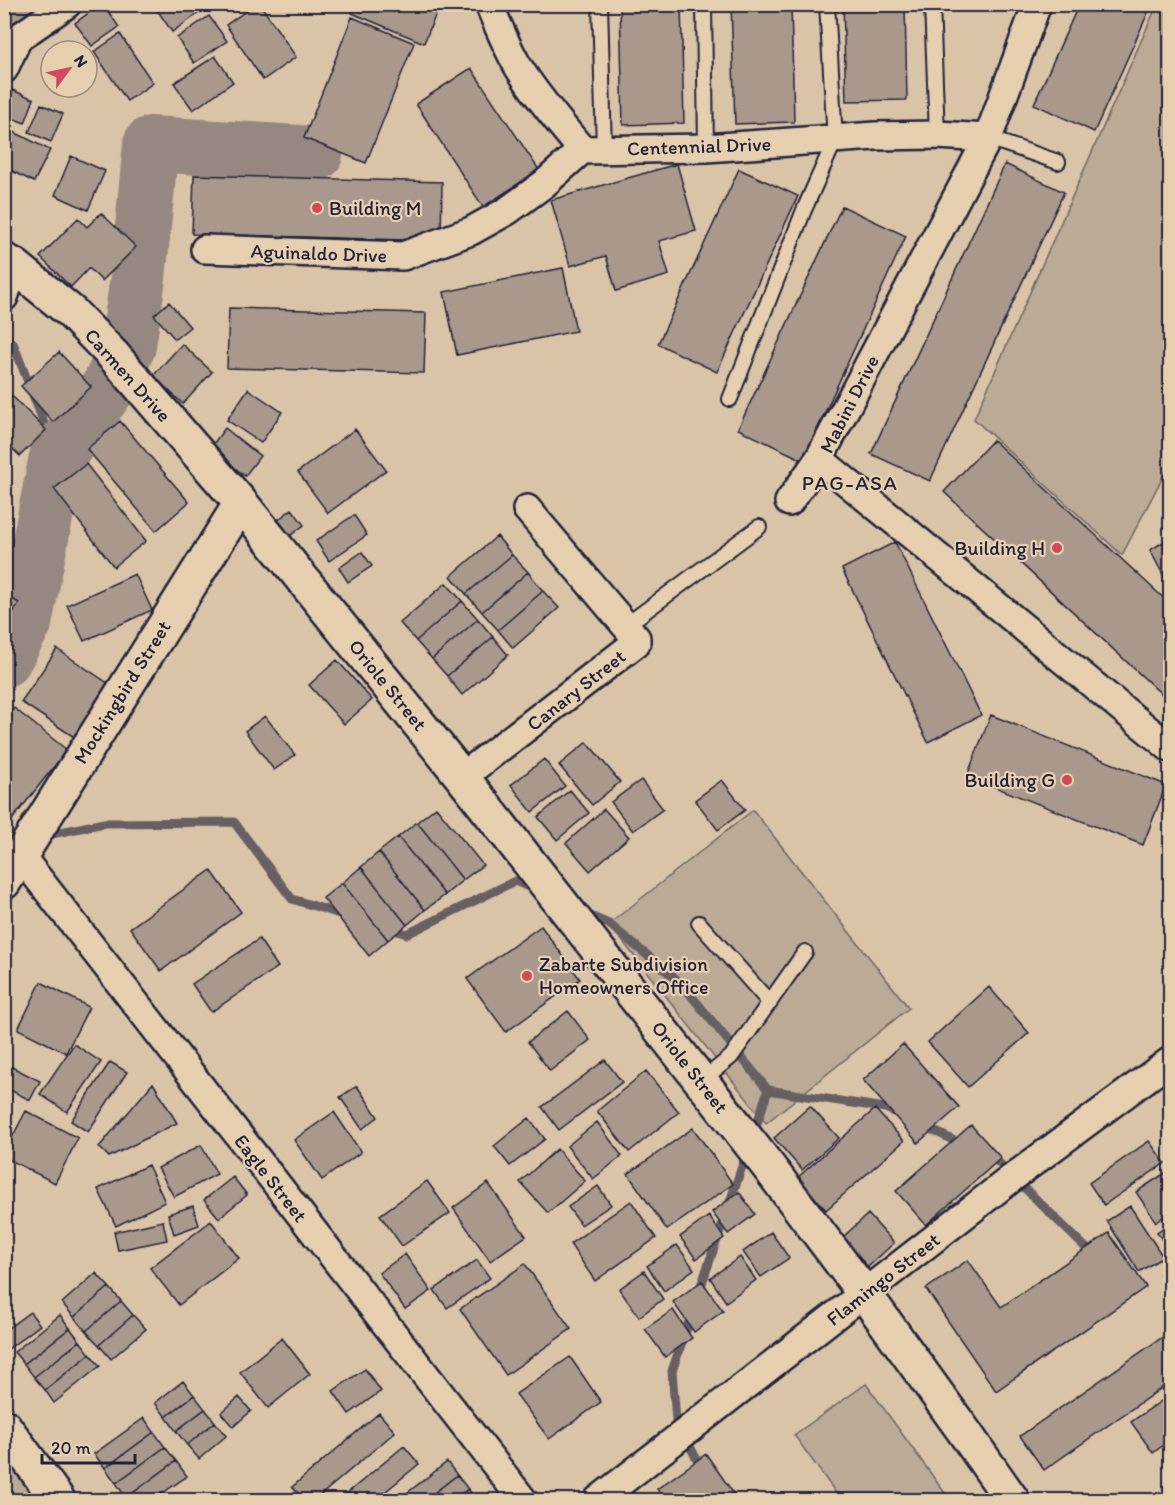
<svg xmlns="http://www.w3.org/2000/svg" width="1175" height="1505" font-family="Itim,sans-serif">
<style>
.green{fill:#bbaa96;stroke:#6e6668;stroke-width:1.5}
.lines{fill:none;stroke-linecap:round;stroke-linejoin:round}
.stream{stroke:#685f64;stroke-width:9}
.river{stroke:#968880;stroke-width:56}
.building{fill:#a9998c;stroke:#22223b;stroke-width:1.5}
.service-casing{stroke:#22223b;stroke-width:18}
.minor-casing{stroke:#22223b;stroke-width:32}
.tertiary-casing{stroke:#22223b;stroke-width:38}
.service{stroke:#e6cfaf;stroke-width:14}
.minor{stroke:#e6cfaf;stroke-width:27}
.tertiary{stroke:#e6cfaf;stroke-width:33}
.poi-dot{fill:#d1495b;stroke:#e6cfaf;stroke-width:2}
.labels{text-anchor:middle;stroke-width:4.5;stroke-linejoin:round;paint-order:stroke}
.street-label{font-size:20px;fill:#22223b;stroke:#e6cfaf}
.poi-label{font-size:20px;fill:#22223b;stroke:#e6cfaf;text-anchor:start}
.neighbourhood-label{font-size:21px;letter-spacing:1.5px;fill:#22223b;stroke:#e6cfaf}
</style>
<rect width="100%" height="100%" fill="#dac4a8"/>
<filter id="ink" filterUnits="userSpaceOnUse"><feTurbulence type="fractalNoise" baseFrequency=".0167" numOctaves="2"/><feDisplacementMap in="SourceGraphic" scale="12" xChannelSelector="R" yChannelSelector="G"/><feConvolveMatrix kernelMatrix="1 2 1 2 8 2 1 2 1" color-interpolation-filters="sRGB"/></filter>
<g filter="url(#ink)">
<path class="green" d="M1157,5H1170V463L1122,555L974,419Z
M753,810L909,1008L766,1123L609,924Z
M866,1384L950,1500H841L794,1435Z
M5,1446L42,1500H5Z"/>
<g class="lines">
<path class="stream" d="M4,339L13,343L57,457
M42,836L104,823L234,822L292,899L343,915
M584,913L609,924L681,983L768,1090L885,1108L898,1114
M388,928L407,934L515,881L539,892
M922,1125L963,1145
M753,1136L768,1090
M987,1156L995,1159L1088,1250
M699,1292L747,1152
M692,1313L672,1371L676,1420L702,1469"/>
<path class="river" d="M4,659L24,623L57,457L110,385L128,346L138,278L151,144L315,154"/>
</g>
<path class="building" d="M4,4H41L4,30Z
M101,4H103L119,27L92,46L75,23Z
M155,4H208L209,6L172,32L154,5Z
M256,4H260L296,57L263,80L226,25Z
M356,4H440L424,43L352,13Z
M515,4H580V9L515,10Z
M620,4H681L684,123L623,125Z
M731,4H791L794,122L735,124Z
M843,4H905L907,100L846,101Z
M1079,4H1152L1094,132L1034,104Z
M209,16L227,41L194,63L177,38Z
M352,17L414,43L366,163L304,138Z
M120,34L153,83L127,101L94,52Z
M215,56L233,82L193,110L174,83Z
M471,68L539,170L483,207L416,104Z
M12,90L34,99L25,123L4,115V110Z
M41,104L63,114L51,142L29,132Z
M4,127L50,150L34,182L4,167Z
M71,156L105,171L88,210L55,195Z
M677,164L696,231L659,241L669,275L616,291L606,256L570,266L551,200Z
M1005,164L1064,192L930,481L871,454Z
M739,169L798,196L717,372L658,344Z
M194,175L442,182L441,241L192,234Z
M842,206L906,236L803,460L738,429Z
M101,213L136,247L102,281L89,268L71,287L40,257L78,218L87,227Z
M563,268L576,331L457,355L444,292Z
M169,302L190,327L175,339L154,315Z
M229,308L426,313L424,373L227,368Z
M182,344L212,372L183,404L153,376Z
M59,352L91,387L53,422L21,386Z
M248,389L282,412L261,443L227,420Z
M11,395L46,430L20,456L4,441V402Z
M120,421L189,502L156,531L87,449Z
M225,428L260,456L245,476L210,448Z
M355,429L386,470L328,513L298,472Z
M993,440L1170,604V702L944,492Z
M86,464L146,541L114,567L54,489Z
M292,509L304,525L290,536L278,520Z
M354,515L367,535L329,561L316,541Z
M497,536L512,555L466,594L451,576Z
M1170,538V588L1150,550Z
M895,542L981,715L928,742L842,569Z
M362,552L372,566L348,582L339,568Z
M512,555L528,572L482,612L466,594Z
M528,572L543,591L498,630L482,612Z
M135,574L152,610L84,641L67,605Z
M446,583L462,601L416,641L400,623Z
M543,591L559,608L513,648L498,630Z
M4,594L19,603L4,627Z
M462,601L478,619L432,659L416,641Z
M478,619L493,637L447,676L432,659Z
M493,637L508,655L462,695L447,676Z
M57,649L115,688L80,741L21,702Z
M337,660L372,700L344,724L309,685Z
M14,708L67,750L4,830V720Z
M991,715L1166,785L1143,845L967,776Z
M265,716L295,755L274,770L245,731Z
M587,742L620,782L592,805L559,765Z
M544,759L565,786L532,812L511,785Z
M641,780L663,809L633,831L611,802Z
M722,780L745,810L718,830L695,800Z
M570,790L589,813L557,840L538,817Z
M436,807L483,865L463,880L417,822Z
M604,809L629,837L590,871L566,843Z
M417,822L463,880L445,895L398,837Z
M398,837L445,895L425,910L379,852Z
M379,852L425,910L407,925L361,867Z
M361,867L407,925L388,940L342,883Z
M211,870L241,912L161,971L130,928Z
M342,883L388,940L369,956L323,898Z
M541,926L580,979L506,1032L467,979Z
M259,939L278,967L211,1012L192,984Z
M41,982L89,1007L66,1053L18,1029Z
M989,987L1029,1033L968,1087L928,1042Z
M568,1011L590,1040L550,1071L528,1042Z
M74,1044L101,1062L67,1112L40,1094Z
M903,1044L959,1107L918,1143L863,1080Z
M605,1060L622,1082L559,1130L542,1107Z
M110,1062L127,1072L88,1132L71,1121Z
M4,1063L40,1081L30,1100L4,1087Z
M646,1071L679,1112L629,1152L597,1111Z
M153,1083L177,1123L109,1157L99,1147Z
M357,1086L378,1117L362,1129L340,1097Z
M810,1106L839,1138L802,1170L774,1138Z
M875,1109L904,1141L826,1210L797,1178Z
M26,1111L78,1138L55,1183L4,1157V1153Z
M334,1112L361,1152L322,1180L294,1140Z
M529,1118L545,1139L510,1166L494,1146Z
M597,1122L622,1156L593,1179L567,1146Z
M971,1125L1001,1158L926,1225L896,1191Z
M693,1128L733,1184L667,1230L628,1174Z
M1149,1141L1165,1163L1104,1205L1089,1183Z
M201,1145L217,1174L174,1197L158,1168Z
M557,1149L585,1181L548,1213L520,1182Z
M148,1165L165,1202L116,1226L98,1189Z
M1170,1170V1212L1156,1222L1136,1192Z
M233,1177L247,1195L219,1218L204,1200Z
M427,1181L450,1213L402,1246L380,1215Z
M488,1183L526,1236L490,1261L453,1208Z
M598,1186L611,1205L581,1225L568,1207Z
M739,1192L755,1214L728,1234L712,1212Z
M631,1201L656,1238L595,1281L570,1244Z
M193,1206L199,1225L174,1234L168,1214Z
M1130,1206L1163,1257L1139,1272L1107,1221Z
M868,1214L894,1243L868,1267L842,1238Z
M709,1216L724,1238L696,1259L680,1237Z
M163,1221L167,1240L118,1250L114,1232Z
M211,1221L239,1258L179,1305L150,1268Z
M1170,1223V1252L1157,1232Z
M771,1232L789,1258L761,1277L743,1252Z
M1109,1233L1146,1287L996,1391L926,1289L968,1260L1001,1307Z
M677,1245L694,1269L664,1291L647,1266Z
M405,1254L431,1291L405,1309L379,1273Z
M740,1257L756,1280L726,1302L710,1278Z
M477,1260L490,1278L447,1308L434,1290Z
M525,1264L571,1329L506,1375L460,1309Z
M1170,1268V1290L1160,1274Z
M644,1271L663,1299L639,1317L619,1289Z
M96,1273L109,1287L74,1317L62,1303Z
M702,1281L723,1311L694,1332L673,1302Z
M109,1287L121,1301L86,1331L74,1317Z
M121,1301L133,1315L99,1345L86,1331Z
M673,1310L692,1338L665,1357L645,1329Z
M30,1312L40,1325L4,1352V1331Z
M60,1315L70,1328L24,1364L14,1352Z
M133,1315L146,1329L111,1359L99,1345Z
M70,1328L80,1341L34,1377L24,1364Z
M1170,1332V1382L1044,1470L1020,1436Z
M282,1338L310,1374L268,1408L240,1372Z
M80,1341L90,1354L45,1390L34,1377Z
M90,1354L100,1366L54,1403L45,1390Z
M570,1357L601,1402L549,1439L516,1394Z
M365,1369L381,1391L349,1414L333,1391Z
M183,1381L194,1395L166,1417L155,1403Z
M194,1395L205,1409L176,1431L166,1417Z
M1170,1395V1440L1153,1453L1131,1422Z
M239,1397L251,1411L233,1427L221,1413Z
M205,1409L215,1422L187,1445L176,1431Z
M379,1413L395,1432L315,1500H305L292,1487Z
M144,1418L154,1432L105,1468L94,1454Z
M215,1422L226,1436L199,1459L187,1445Z
M154,1432L165,1447L116,1483L105,1468Z
M404,1446L419,1464L375,1500H339Z
M165,1447L176,1461L126,1498L116,1483Z
M706,1454L738,1500H665L657,1489Z
M176,1461L187,1476L153,1500H129L126,1498Z
M447,1462L457,1475L425,1500H407L403,1496Z
M457,1475L468,1489L453,1500H425Z
M468,1489L477,1500H453Z
M631,1491L639,1500H619Z"/>
<g class="lines">
<defs>
<path id="service" d="M600,4L604,150
M704,4L706,148
M932,4L937,135
M988,138L1058,162
M730,399L804,210L835,140L827,4
M625,626L759,527
M699,923L770,1003
M701,1081L731,1057L805,952"/>
<path id="minor" d="M489,4C498,26 507,48 519,68C537,97 560,123 582,150L706,148L875,136L937,135L988,138
M4,69L18,38L67,4
M205,249L403,256L471,231L507,211L544,184L582,150
M4,297L15,266
M819,459L1170,748
M789,502L819,459L988,138L1037,4
M462,777L636,643V638L527,509
M20,855L523,1500
M598,1500L1012,1178L1170,1061"/>
<path id="tertiary" d="M4,260L15,266L71,312L113,355L241,503L462,777L768,1166L864,1293L963,1430L1012,1500
M4,882L241,503
M4,1426L58,1500"/>
</defs>
<use href="#service" class="service-casing"/>
<use href="#minor" class="minor-casing"/>
<use href="#tertiary" class="tertiary-casing"/>
<use href="#service" class="service"/>
<use href="#minor" class="minor"/>
<use href="#tertiary" class="tertiary"/>
</g>
</g>
<g class="poi-dot">
<circle cx="317" cy="208" r="6"/>
<circle cx="1057" cy="548" r="6"/>
<circle cx="1067" cy="780" r="6"/>
<circle cx="527" cy="976" r="6"/>
</g>
<g class="labels">
<g class="street-label">
<text transform="translate(699 146) rotate(-2)" y="7">Centennial Drive</text>
<text transform="translate(319 253) rotate(2)" y="7">Aguinaldo Drive</text>
<text transform="translate(128 375) rotate(48)" y="7">Carmen Drive</text>
<text transform="translate(849 404) rotate(-63)" y="7">Mabini Drive</text>
<text transform="translate(388 685) rotate(51)" y="7">Oriole Street</text>
<text transform="translate(576 690) rotate(-38)" y="7">Canary Street</text>
<text transform="translate(122 692) rotate(-58)" y="7">Mockingbird Street</text>
<text transform="translate(690 1067) rotate(52)" y="7">Oriole Street</text>
<text transform="translate(271 1178) rotate(52)" y="7">Eagle Street</text>
<text transform="translate(883 1279) rotate(-38)" y="7">Flamingo Street</text>
</g>
<g class="poi-label">
<text x="329" y="215">Building M</text>
<text x="1045" y="555" text-anchor="end">Building H</text>
<text x="1055" y="787" text-anchor="end">Building G</text>
<text x="539" y="971">Zabarte Subdivision<tspan x="539" dy="23">Homeowners Office</tspan></text>
</g>
<g class="neighbourhood-label">
<text x="850" y="490">PAG-ASA</text>
</g>
</g>
<rect width="1175" height="1505" fill="none" stroke="#e6cfaf" stroke-width="24"/>
<rect x="12" y="12" width="1151" height="1481" fill="none" stroke="#22223b" stroke-width="2" filter="url(#ink)"/>
<g transform="translate(69 69) rotate(57)"><circle r="28" fill="#e6cfaf" stroke="#988a81" stroke-width="1.5"/>
<path d="M0-4.5L10 22L0 15L-10 22Z" fill="#d1495b"/>
<text y="-9" font-size="16" font-weight="bold" text-anchor="middle" fill="#22223b">N</text>
</g>
<path d="M42 1454v9h93v-9" fill="none" stroke="#22223b" stroke-width="3"/>
<text x="51" y="1454" font-size="18" fill="#22223b" stroke="#e6cfaf" stroke-width="4.5" paint-order="stroke">20 m</text>
</svg>
